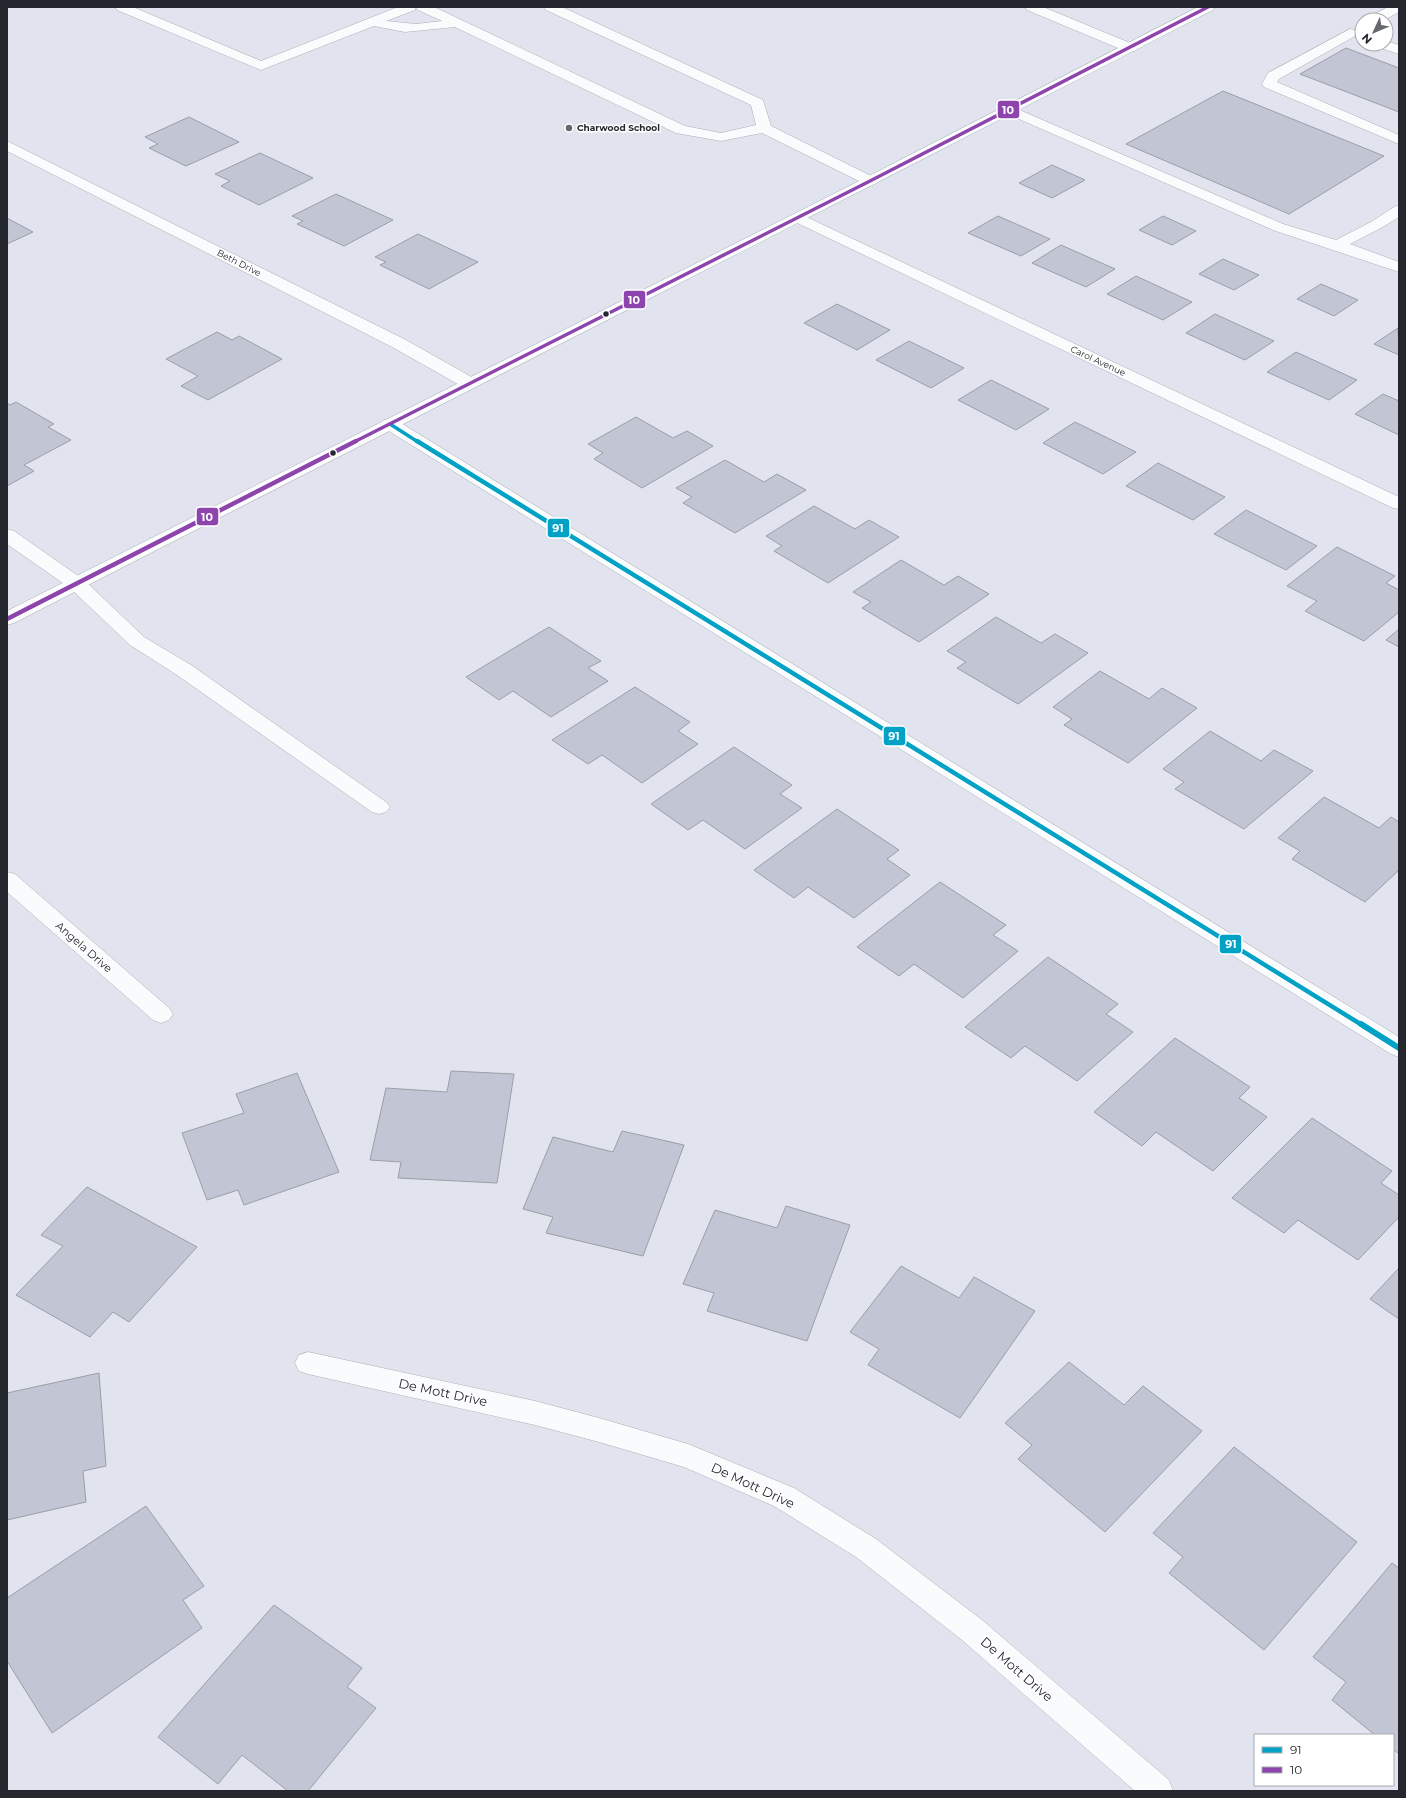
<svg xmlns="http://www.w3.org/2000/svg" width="1406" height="1798" font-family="Montserrat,sans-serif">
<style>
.building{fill:#c2c6d4;stroke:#9b9ea5}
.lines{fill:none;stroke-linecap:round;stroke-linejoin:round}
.lane-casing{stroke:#abaeb5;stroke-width:1}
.street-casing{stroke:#abaeb5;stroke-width:1}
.secondary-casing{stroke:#abaeb5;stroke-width:1}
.lane{fill:#fafbfc;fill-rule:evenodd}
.street{fill:#fafbfc;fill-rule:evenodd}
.secondary{fill:#fafbfc;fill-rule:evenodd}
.bus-1-far2-casing{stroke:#fff;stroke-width:5.5}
.bus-1-far1-casing{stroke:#fff;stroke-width:8}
.bus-1-casing{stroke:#fff;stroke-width:9}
.bus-2-far1-casing{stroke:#fff;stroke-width:5.5}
.bus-2-casing{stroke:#fff;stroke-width:8}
.bus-1-far2{stroke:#02a2c6;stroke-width:3.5}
.bus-1-far1{stroke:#02a2c6;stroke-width:4.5}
.bus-1{stroke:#02a2c6;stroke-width:6}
.bus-2-far1{stroke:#8e44ad;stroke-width:3.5}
.bus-2{stroke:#8e44ad;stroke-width:4.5}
.poi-dot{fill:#676971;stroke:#fff;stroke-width:1.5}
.bus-dot{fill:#25272e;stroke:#fff;stroke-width:1.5}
.labels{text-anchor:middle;stroke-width:3;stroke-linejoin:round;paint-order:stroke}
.far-poi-label{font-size:9px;font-weight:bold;fill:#25272e;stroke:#fff;text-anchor:start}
.far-street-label{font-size:9px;fill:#25272e;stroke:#fff}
.street-label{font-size:11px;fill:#25272e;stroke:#fff}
.near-street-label{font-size:13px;fill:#25272e;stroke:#fff}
.line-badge{stroke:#fff;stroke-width:1.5}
.badge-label{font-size:11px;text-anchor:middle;font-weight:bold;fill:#fff}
</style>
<rect width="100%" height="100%" fill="#e1e4ee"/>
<path class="building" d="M1346,48L1399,68V112L1300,74Z
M1223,91L1384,156L1289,214L1126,144Z
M189,117L239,142L186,166L149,148L158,144L145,137Z
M260,153L313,178L259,205L221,186L230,181L215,174Z
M1052,165L1085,180L1052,198L1019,183Z
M336,194L393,220L344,246L297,224L303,221L292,216Z
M998,216L1050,239L1021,256L968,233Z
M1163,216L1196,231L1172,245L1139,230Z
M7,218L33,232L7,244Z
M418,234L478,262L429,289L380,265L386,262L375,257Z
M1061,245L1115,269L1086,287L1032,263Z
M1223,259L1259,275L1234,290L1199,274Z
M1136,276L1192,302L1163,320L1107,294Z
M1321,284L1358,300L1334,316L1297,299Z
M837,304L890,330L857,350L804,323Z
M1215,314L1274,341L1245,360L1186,333Z
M1398,328L1399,355L1374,344Z
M217,332L232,340L239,336L282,359L208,400L181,386L198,376L166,359Z
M909,341L964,368L931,388L876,360Z
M1296,352L1357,380L1329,400L1267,372Z
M991,380L1049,409L1016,430L958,400Z
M1383,394L1399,401V435L1355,414Z
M16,402L54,424L48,427L71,440L24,465L34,471L7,486V403L10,405Z
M636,417L673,438L687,431L713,446L642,488L594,459L603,453L588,444Z
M1075,422L1136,452L1103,474L1043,443Z
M725,460L764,482L777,474L806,490L735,533L683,503L692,497L676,488Z
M1158,463L1225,497L1193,520L1126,486Z
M814,506L855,529L869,520L899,537L828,583L774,551L782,546L766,536Z
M1246,510L1317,546L1286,570L1214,534Z
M1337,547L1395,576L1386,583L1399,590V612L1364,641L1305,611L1317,601L1287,586Z
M901,560L944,585L958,576L989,594L919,642L862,608L871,602L853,592Z
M996,617L1041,643L1055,634L1088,653L1018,704L957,668L966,662L947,651Z
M549,627L601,661L588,668L608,681L551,717L513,691L499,700L466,677Z
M1399,629V647L1386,640Z
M1100,671L1149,699L1162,688L1197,708L1128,763L1064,725L1072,719L1053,707Z
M635,687L690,722L678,731L698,744L642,783L602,755L588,764L552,740Z
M1210,731L1261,761L1274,750L1313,771L1244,829L1175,789L1184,782L1163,769Z
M734,747L792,785L780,794L802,808L745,849L703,820L688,830L651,804Z
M1324,797L1379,828L1391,817L1399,822V870L1365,902L1292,859L1300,851L1278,838Z
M837,809L899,850L887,859L910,875L854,918L808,887L794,898L754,870Z
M940,882L1006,925L993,935L1018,951L963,998L914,964L899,976L857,947Z
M1048,957L1118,1004L1106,1014L1133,1032L1077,1081L1025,1046L1011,1058L965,1027Z
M1175,1038L1250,1087L1239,1098L1267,1117L1213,1171L1156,1132L1142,1146L1094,1112Z
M451,1071L514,1074L497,1183L398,1178L401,1162L370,1160L386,1088L447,1092Z
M297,1073L339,1172L244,1205L238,1190L207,1200L182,1133L244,1113L236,1094Z
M1312,1118L1392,1171L1381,1183L1399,1195V1217L1358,1260L1298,1220L1284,1233L1232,1198Z
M622,1131L684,1145L643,1256L546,1233L553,1217L523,1209L553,1137L613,1152Z
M87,1187L197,1247L129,1322L113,1312L90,1337L16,1295L63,1246L41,1235Z
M786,1206L850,1225L807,1341L707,1311L714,1293L683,1284L715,1210L777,1228Z
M901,1266L959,1298L974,1277L1035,1311L960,1418L868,1365L879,1349L850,1332Z
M1399,1268V1319L1370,1299Z
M1069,1362L1124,1405L1143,1386L1202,1431L1105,1532L1018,1459L1032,1445L1005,1423Z
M99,1373L106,1466L83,1471L86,1502L7,1520V1393Z
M1234,1447L1357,1542L1264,1650L1169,1573L1183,1557L1153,1533Z
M146,1506L204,1586L183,1600L202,1628L52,1733L7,1661V1598Z
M1392,1563L1399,1568V1754L1393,1749V1735H1375L1332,1700L1346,1682L1313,1657Z
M274,1605L362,1668L347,1687L376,1708L308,1791H288L242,1755L218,1784L158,1737Z"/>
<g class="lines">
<defs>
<path id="lane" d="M115,7H133L261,61L398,7H434L685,126L721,133L756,125L751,105L546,10L544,7H562L763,100L771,126L875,178L878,181L875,184L870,186L865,184L762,133L721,141L676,133L455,27L405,32L374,26L261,70L117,10ZM416,7L418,10L442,21L416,24L386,21L415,10Z
M1025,7H1043L1135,45L1137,48L1135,51H1125L1027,10Z
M1388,7H1399V12L1384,20H1367L1369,17Z
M1350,29L1355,30L1357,33L1355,36L1279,79L1277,82L1399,135V144L1264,87L1262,84L1268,73Z
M1386,41L1399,45V54L1377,47L1375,44H1386Z
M1008,105L1283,224L1336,240L1371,222L1394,207L1399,205V217L1381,228L1350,244L1399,262V272L1273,230L1003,112L1001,109L1003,106Z
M77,578L84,580L144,637L191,665L386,802L390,807L386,812L379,814L372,812L177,675L130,645L70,588L68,584L70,580Z"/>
<path id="street" d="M7,141L406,340L475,379L477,383L475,387L469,388L463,387L394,348L7,151Z
M798,213L1399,497V509L1393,508L793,221L790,218L793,215Z
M390,419L396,420L1399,1037V1057L1391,1054L384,428L381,424L384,420Z
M7,529L14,531L84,580L86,584L84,588L77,590L70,588L7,544Z
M7,872L15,874L169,1008L173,1014L169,1020L161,1023L153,1020L7,892Z
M308,1352L535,1401L599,1418L688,1444L794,1488L876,1539L982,1620L1169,1780L1173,1791H1135L962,1640L856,1557L774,1506L684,1467L599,1442L535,1425L308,1374L299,1371L295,1363L299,1355Z"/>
<path id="secondary" d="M1198,7H1215L1213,10C814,216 413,418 14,623L7,625V611L865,178Z"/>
</defs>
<use href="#lane" class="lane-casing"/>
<use href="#street" class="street-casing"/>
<use href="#secondary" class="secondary-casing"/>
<use href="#lane" class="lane"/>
<use href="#street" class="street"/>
<use href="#secondary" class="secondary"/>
<defs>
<path id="bus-1-far2" d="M390,424L418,442"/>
<path id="bus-1-far1" d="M417,441L1362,1025"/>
<path id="bus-1" d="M1361,1024L1399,1048"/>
<path id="bus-2-far1" d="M354,442L870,181L1208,7"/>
<path id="bus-2" d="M7,619L356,441"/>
</defs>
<use href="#bus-1-far2" class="bus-1-far2-casing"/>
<use href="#bus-1-far1" class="bus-1-far1-casing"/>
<use href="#bus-1" class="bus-1-casing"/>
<use href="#bus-2-far1" class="bus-2-far1-casing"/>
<use href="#bus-2" class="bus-2-casing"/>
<use href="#bus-1-far2" class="bus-1-far2"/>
<use href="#bus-1-far1" class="bus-1-far1"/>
<use href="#bus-1" class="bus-1"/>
<use href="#bus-2-far1" class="bus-2-far1"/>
<use href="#bus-2" class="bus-2"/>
</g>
<circle class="poi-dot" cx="569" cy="128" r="4"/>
<g class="bus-dot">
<circle cx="606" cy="314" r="3.5"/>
<circle cx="333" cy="453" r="3.5"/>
</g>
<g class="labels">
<g class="far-poi-label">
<text x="577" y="131">Charwood School</text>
</g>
<g class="far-street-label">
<text transform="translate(239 263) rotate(27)" y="3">Beth Drive</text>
<text transform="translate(1098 361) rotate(25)" y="3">Carol Avenue</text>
</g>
<g class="street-label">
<text transform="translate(84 947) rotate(41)" y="4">Angela Drive</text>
</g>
<g class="near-street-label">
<text transform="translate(443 1392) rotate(12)" y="5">De Mott Drive</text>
<text transform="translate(753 1485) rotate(25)" y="5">De Mott Drive</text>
<text transform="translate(1017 1669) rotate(41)" y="5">De Mott Drive</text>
</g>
</g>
<g class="line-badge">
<rect x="997" y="100" width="23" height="19" rx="4" fill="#8e44ad"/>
<rect x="623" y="290" width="23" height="19" rx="4" fill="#8e44ad"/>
<rect x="196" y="507" width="23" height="19" rx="4" fill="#8e44ad"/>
<rect x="547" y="518" width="23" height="20" rx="4" fill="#02a2c6"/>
<rect x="883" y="726" width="23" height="20" rx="4" fill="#02a2c6"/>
<rect x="1219" y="934" width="23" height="20" rx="4" fill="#02a2c6"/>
</g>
<g class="badge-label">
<text x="1008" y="114">10</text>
<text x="634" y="304">10</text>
<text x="207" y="521">10</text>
<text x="558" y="532">91</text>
<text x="894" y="740">91</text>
<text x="1231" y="948">91</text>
</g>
<rect width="1406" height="1798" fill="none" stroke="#25272e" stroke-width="16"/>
<rect x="1254" y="1734" width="140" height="52" fill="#ffffff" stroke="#a8a9ab"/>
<rect x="1262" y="1747" width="20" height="6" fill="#02a2c6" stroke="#a8a9ab"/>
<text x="1290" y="1754" font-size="12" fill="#25272e">91</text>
<rect x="1262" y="1767" width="20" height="6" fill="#8e44ad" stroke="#a8a9ab"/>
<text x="1290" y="1774" font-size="12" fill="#25272e">10</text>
<g transform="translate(1374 32) rotate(226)"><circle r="19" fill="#ffffff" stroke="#a8a9ab"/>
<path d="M0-3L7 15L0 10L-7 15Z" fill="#676971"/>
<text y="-6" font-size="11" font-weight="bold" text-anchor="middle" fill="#25272e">N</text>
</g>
</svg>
